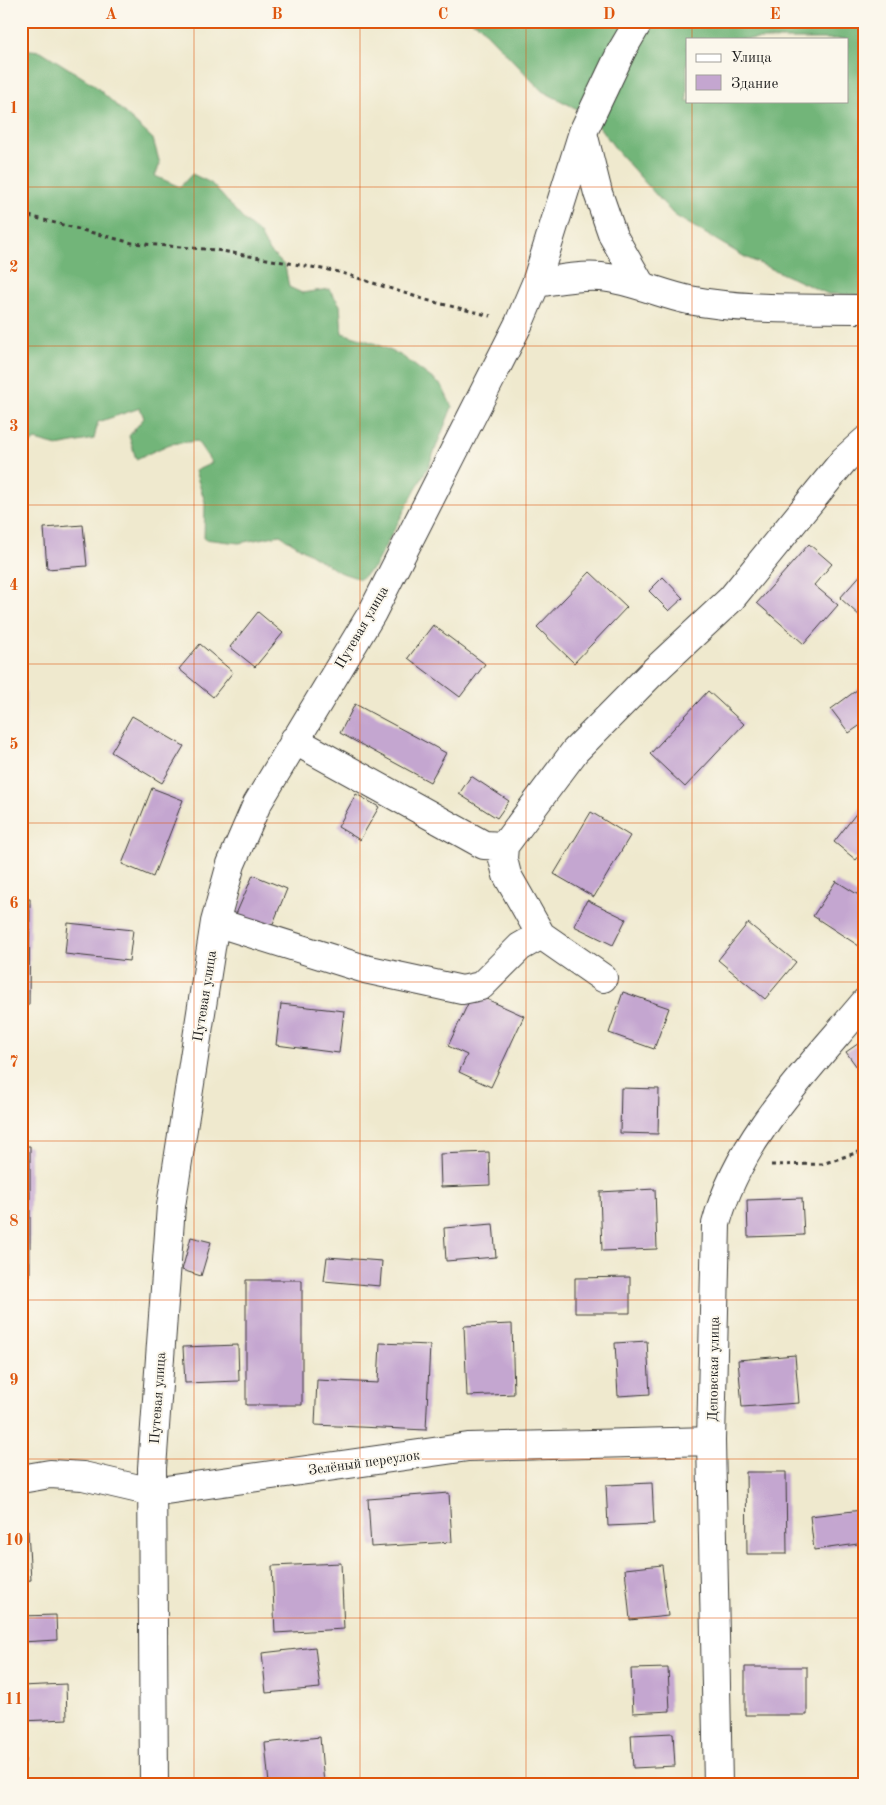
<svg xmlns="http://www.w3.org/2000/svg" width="886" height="1805" font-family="'Old Standard TT',serif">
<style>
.forest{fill:#72b579;stroke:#47684a;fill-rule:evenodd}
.building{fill:#c4a6d0}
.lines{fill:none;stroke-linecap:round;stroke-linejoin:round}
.street-casing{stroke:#3c3b37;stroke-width:30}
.path{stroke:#3c3b37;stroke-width:3;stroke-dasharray:4 4;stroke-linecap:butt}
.street{stroke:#fff;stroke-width:28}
.grid{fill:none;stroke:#de560d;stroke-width:1;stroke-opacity:0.55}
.labels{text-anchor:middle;stroke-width:4;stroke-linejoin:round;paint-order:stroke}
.street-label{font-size:14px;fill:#1c1c1c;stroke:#fbf7ec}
.neatline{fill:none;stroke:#de560d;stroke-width:2}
.grid-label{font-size:16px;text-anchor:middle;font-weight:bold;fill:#de560d}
</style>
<rect width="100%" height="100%" fill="#fbf7ec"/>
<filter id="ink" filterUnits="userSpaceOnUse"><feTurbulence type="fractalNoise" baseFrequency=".02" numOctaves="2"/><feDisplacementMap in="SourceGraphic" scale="10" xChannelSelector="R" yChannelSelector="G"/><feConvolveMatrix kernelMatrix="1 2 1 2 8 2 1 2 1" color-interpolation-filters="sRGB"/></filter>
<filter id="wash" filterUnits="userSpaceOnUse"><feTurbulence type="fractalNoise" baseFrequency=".0096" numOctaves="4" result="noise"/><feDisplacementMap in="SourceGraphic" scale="20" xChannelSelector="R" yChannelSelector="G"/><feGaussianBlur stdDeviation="1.12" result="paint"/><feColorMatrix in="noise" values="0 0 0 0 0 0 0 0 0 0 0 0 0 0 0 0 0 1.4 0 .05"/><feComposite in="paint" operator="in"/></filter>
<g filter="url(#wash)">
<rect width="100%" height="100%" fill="#efe9ce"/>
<path class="forest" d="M471,21H865V295L828,294L745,257L674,215L618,152L591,116L542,91L478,24ZM687,39H847V101H687Z
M21,49L41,51L93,84L153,139L160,164L155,176L180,187L192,174L211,183L242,218L260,234L268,249L285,266L289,287L302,293L329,289L340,305L342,333L374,343L402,356L442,386L452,407L429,465L374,567L360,579L339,572L280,535L239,543L204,539L205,502L195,471L212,463L197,441L170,444L136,459L129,436L144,418L140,408L98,422L94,439L57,446L35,440L21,451Z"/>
<g id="blocks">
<path class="building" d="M83,525L87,566L47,569L44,528Z
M809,544L832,564L814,585L838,605L804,644L757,603Z
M865,570V613L861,617L840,598Z
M590,572L627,607L574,663L537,627Z
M663,577L683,598L669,611L649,591Z
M258,612L283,633L255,667L230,647Z
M433,625L485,664L460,697L408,658Z
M200,644L233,672L213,697L179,669Z
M865,684V722L849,733L831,709Z
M21,691H26L24,802H21Z
M708,691L744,724L685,787L650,754Z
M355,704L446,753L430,782L340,733Z
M132,716L184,746L162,783L111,752Z
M471,776L509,801L497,818L459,794Z
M152,788L183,800L153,877L122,864Z
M356,794L379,807L360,840L338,827Z
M865,802V849L856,860L834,842Z
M591,812L630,836L594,897L554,874Z
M253,875L287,889L268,936L233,921Z
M836,881L865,899V937L859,946L813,916Z
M21,899H30L29,1005H21Z
M587,900L626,919L613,945L574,926Z
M68,923L133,930L129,961L65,954Z
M748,923L796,962L765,999L718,960Z
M623,992L669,1008L654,1049L609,1033Z
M473,993L524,1016L491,1087L459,1072L467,1055L448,1046Z
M281,1004L344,1011L339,1053L276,1045Z
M865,1039V1078L846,1052Z
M621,1088L659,1089L658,1134L620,1133Z
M21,1146H30V1276H21Z
M489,1152L490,1185L441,1187L440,1154Z
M655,1189L657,1249L602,1251L600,1192Z
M802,1198L804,1235L748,1237L747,1200Z
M493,1224L496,1257L446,1261L444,1228Z
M191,1237L211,1242L201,1276L182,1270Z
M327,1257L382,1261L380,1286L324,1281Z
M630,1277V1313H575V1278Z
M246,1280H302V1405H246Z
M512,1324L514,1394L467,1396L464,1326Z
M647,1341L650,1394L618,1396L615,1343Z
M380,1343L430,1345L426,1430L315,1425L317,1380L378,1383Z
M238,1345L239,1381L185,1383L183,1347Z
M795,1355L799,1403L742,1407L738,1360Z
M746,1472H786L787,1554H747Z
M652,1483L654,1524L608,1526L606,1485Z
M449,1493L452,1542L371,1547L368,1499Z
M862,1510L865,1543L814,1550L810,1516Z
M28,1531L31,1580L21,1581V1532Z
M341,1563L344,1629L275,1633L272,1566Z
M662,1565L668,1616L630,1620L625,1569Z
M56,1615L57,1640L21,1642V1616Z
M315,1647L320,1688L266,1693L262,1653Z
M745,1667H807V1715H745Z
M668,1668L670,1711L633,1713L631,1669Z
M66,1684L67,1719L21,1721V1686Z
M673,1733L675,1766L633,1768L631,1735Z
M320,1737L324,1784H269L265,1743Z
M21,1739H25V1763H21Z
M865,1744V1784H862L860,1745Z"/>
</g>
</g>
<g filter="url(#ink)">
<use href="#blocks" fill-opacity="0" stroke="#3c3b37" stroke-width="1"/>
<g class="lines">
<defs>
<path id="street" d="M583,133L598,193L613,236L641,285
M536,283C557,280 579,275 601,277C632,280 660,294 689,300C747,311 806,308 865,309
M294,740L484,845L504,846
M215,922L365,969L462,990L481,986L520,947L541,935
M603,978L541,935L507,875L503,859L504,846L575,751L654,671L731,599L844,460L865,441
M21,1479L50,1474L83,1476L152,1492L468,1447L711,1441
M154,1784L152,1468L171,1206L215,922L231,864L257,804L372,613L519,323L536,283L583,132L622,50L639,21
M718,1784L711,1441L716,1224C739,1137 809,1069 865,1002"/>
</defs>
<use href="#street" class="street-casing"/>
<path class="path" d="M21,214L132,243L216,250L339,272L426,300L491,316
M771,1165L822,1164L865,1150"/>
<use href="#street" class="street"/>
</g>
</g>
<path class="grid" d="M194,21V1784M360,21V1784M526,21V1784M692,21V39M692,101V1784M21,187H865M21,346H865M21,505H865M21,664H865M21,823H865M21,982H865M21,1141H865M21,1300H865M21,1459H865M21,1618H865"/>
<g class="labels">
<g class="street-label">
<text transform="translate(361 627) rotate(-60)" y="5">Путевая улица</text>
<text transform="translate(204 996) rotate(-81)" y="5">Путевая улица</text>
<text transform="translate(713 1369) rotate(-89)" y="5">Деповская улица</text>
<text transform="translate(157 1398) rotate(-86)" y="5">Путевая улица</text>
<text transform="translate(364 1462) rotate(-8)" y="5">Зелёный переулок</text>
</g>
</g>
<rect width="886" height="1805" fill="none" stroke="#fbf7ec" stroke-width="55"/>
<rect x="686" y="38" width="162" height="65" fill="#fbf7ec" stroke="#a29f99"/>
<rect x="696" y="54" width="25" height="8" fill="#ffffff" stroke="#a29f99"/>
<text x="731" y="62" font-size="15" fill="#1c1c1c">Улица</text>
<rect x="696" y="75" width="25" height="15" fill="#c4a6d0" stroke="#a29f99"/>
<text x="731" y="88" font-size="15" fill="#1c1c1c">Здание</text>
<rect x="28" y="28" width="830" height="1750" class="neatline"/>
<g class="grid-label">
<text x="111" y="19">A</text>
<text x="277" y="19">B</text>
<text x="443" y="19">C</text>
<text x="609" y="19">D</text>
<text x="775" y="19">E</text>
<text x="14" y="113">1</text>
<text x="14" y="272">2</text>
<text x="14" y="431">3</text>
<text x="14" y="590">4</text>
<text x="14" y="749">5</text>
<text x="14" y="908">6</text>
<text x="14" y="1067">7</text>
<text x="14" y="1226">8</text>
<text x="14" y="1385">9</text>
<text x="14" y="1545">10</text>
<text x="14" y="1704">11</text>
</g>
</svg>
